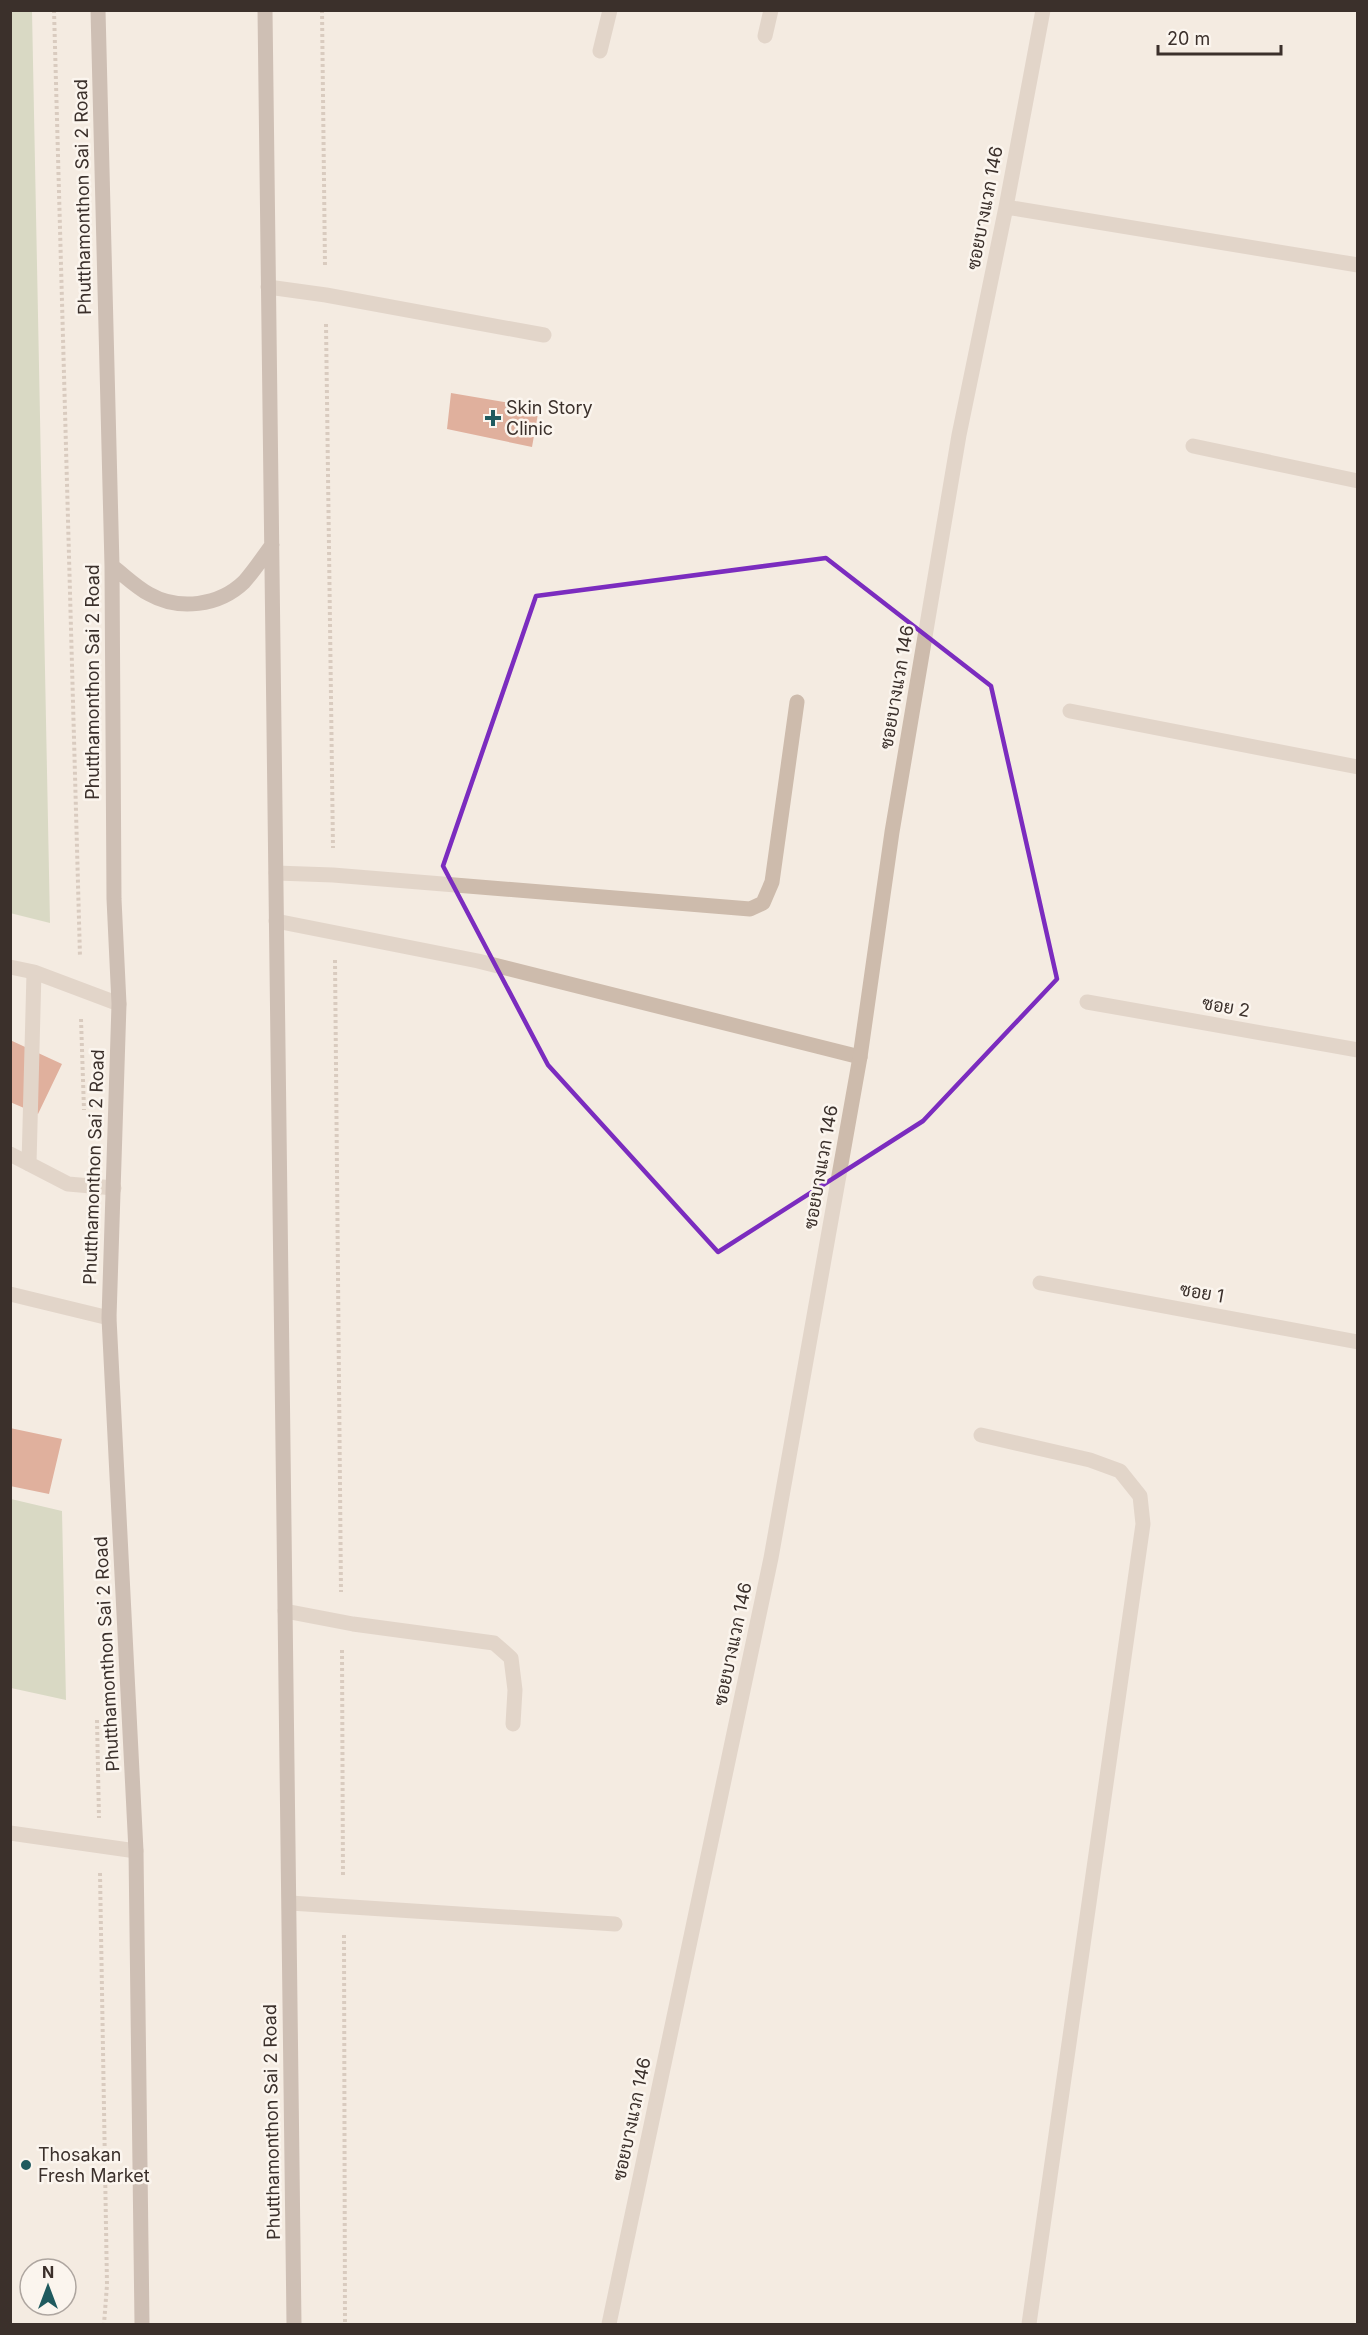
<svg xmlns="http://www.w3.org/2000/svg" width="1368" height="2335" font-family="Inter,Sarabun,sans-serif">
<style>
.green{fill:#b8c4a0}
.building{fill:#c8694b}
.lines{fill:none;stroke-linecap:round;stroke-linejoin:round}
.path{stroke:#b9a596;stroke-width:4;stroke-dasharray:3 3;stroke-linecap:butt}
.service{stroke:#cdbbac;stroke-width:15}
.minor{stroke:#cdbbac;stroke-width:15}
.secondary{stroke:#a18a7d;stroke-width:15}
.marked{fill:none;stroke:#7b2cbf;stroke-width:4.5;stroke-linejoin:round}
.poi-dot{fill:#1f5a5e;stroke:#fbf5ee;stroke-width:2}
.labels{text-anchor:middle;stroke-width:5;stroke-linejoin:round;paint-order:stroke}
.street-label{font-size:18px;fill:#3b302b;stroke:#fbf5ee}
.poi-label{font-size:18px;fill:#3b302b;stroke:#fbf5ee;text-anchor:start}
</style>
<rect width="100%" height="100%" fill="#f4ebe1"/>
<path class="green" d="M10,11H32L50,923L10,913Z
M11,1499L62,1511L66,1700L11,1688Z"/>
<path class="building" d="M451,393L539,408L532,447L447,429Z
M10,1040L62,1064L38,1114L10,1102Z
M10,1428L62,1439L49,1494L10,1486Z"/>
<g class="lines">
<path class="path" d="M54,10L80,957
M322,10L325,266
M326,324L333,848
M335,960L341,1592
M81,1019L84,1110
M342,1650L343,1877
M97,1720L99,1818
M100,1873L107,2285L104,2324
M344,1935L345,2324"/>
<path class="service" d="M276,873L333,875L750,909L763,903L772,882L797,702
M276,921L478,961L860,1057
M10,967L34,972L119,1004
M10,1154L68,1184L114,1188
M29,1164L34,972
M285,1611L353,1624L494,1643L511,1658L515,1690L513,1724
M10,1833L136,1851
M290,1903L615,1924"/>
<path class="minor" d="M765,36L771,10
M600,51L610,10
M1006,207L1358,265
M268,287L326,295L544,335
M1193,446L1358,481
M1070,711L1358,767
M1087,1002L1358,1050
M1040,1283L1358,1342
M10,1294L109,1318
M981,1435L1090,1460L1120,1471L1140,1496L1143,1524L1029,2324
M609,2324L771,1558L860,1057L892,832L959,435L1006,207L1043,10"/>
<path class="secondary" d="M98,10L112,566L114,899L119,1004L109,1318L136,1851L142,2324
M265,10L294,2324
M112,566C124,575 136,587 149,594C179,611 219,606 244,582C254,571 263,557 272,545"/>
</g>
<path d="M0 0H1368V2335H0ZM826,558L991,686L1057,979L923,1121L718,1252L548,1065L443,866L536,596Z" fill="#f4ebe1" fill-opacity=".55" fill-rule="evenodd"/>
<path class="marked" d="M826,558L991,686L1057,979L923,1121L718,1252L548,1065L443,866L536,596Z"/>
<g class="poi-dot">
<path d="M490 409h6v6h6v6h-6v6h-6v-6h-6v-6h6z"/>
<circle cx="26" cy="2165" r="6"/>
</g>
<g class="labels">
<g class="street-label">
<text transform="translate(83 197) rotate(-91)" y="6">Phutthamonthon Sai 2 Road</text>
<text transform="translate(985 208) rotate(-79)" y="6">ซอยบางแวก 146</text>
<text transform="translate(93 682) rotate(-90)" y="6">Phutthamonthon Sai 2 Road</text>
<text transform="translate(897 687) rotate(-80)" y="6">ซอยบางแวก 146</text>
<text transform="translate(1226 1007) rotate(10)" y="6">ซอย 2</text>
<text transform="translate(94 1167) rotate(-88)" y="6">Phutthamonthon Sai 2 Road</text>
<text transform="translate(821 1167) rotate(-80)" y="6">ซอยบางแวก 146</text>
<text transform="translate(1202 1293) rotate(10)" y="6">ซอย 1</text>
<text transform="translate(733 1644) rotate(-78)" y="6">ซอยบางแวก 146</text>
<text transform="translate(107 1654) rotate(-93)" y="6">Phutthamonthon Sai 2 Road</text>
<text transform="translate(632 2119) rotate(-78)" y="6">ซอยบางแวก 146</text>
<text transform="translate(272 2122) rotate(-91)" y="6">Phutthamonthon Sai 2 Road</text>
</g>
<g class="poi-label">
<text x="506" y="414">Skin Story<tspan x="506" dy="21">Clinic</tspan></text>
<text x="38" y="2161">Thosakan<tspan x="38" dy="21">Fresh Market</tspan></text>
</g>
</g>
<rect width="1368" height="2335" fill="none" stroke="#3b302b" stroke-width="24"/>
<g transform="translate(48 2287)"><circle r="28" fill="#fbf5ee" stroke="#aea6a0" stroke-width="1.5"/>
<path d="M0-4.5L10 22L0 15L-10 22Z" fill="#1f5a5e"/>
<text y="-9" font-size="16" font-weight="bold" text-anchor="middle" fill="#3b302b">N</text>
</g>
<path d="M1158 45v9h123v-9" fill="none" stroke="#3b302b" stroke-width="3"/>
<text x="1167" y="45" font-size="18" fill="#3b302b" stroke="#fbf5ee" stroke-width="4.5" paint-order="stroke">20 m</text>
</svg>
